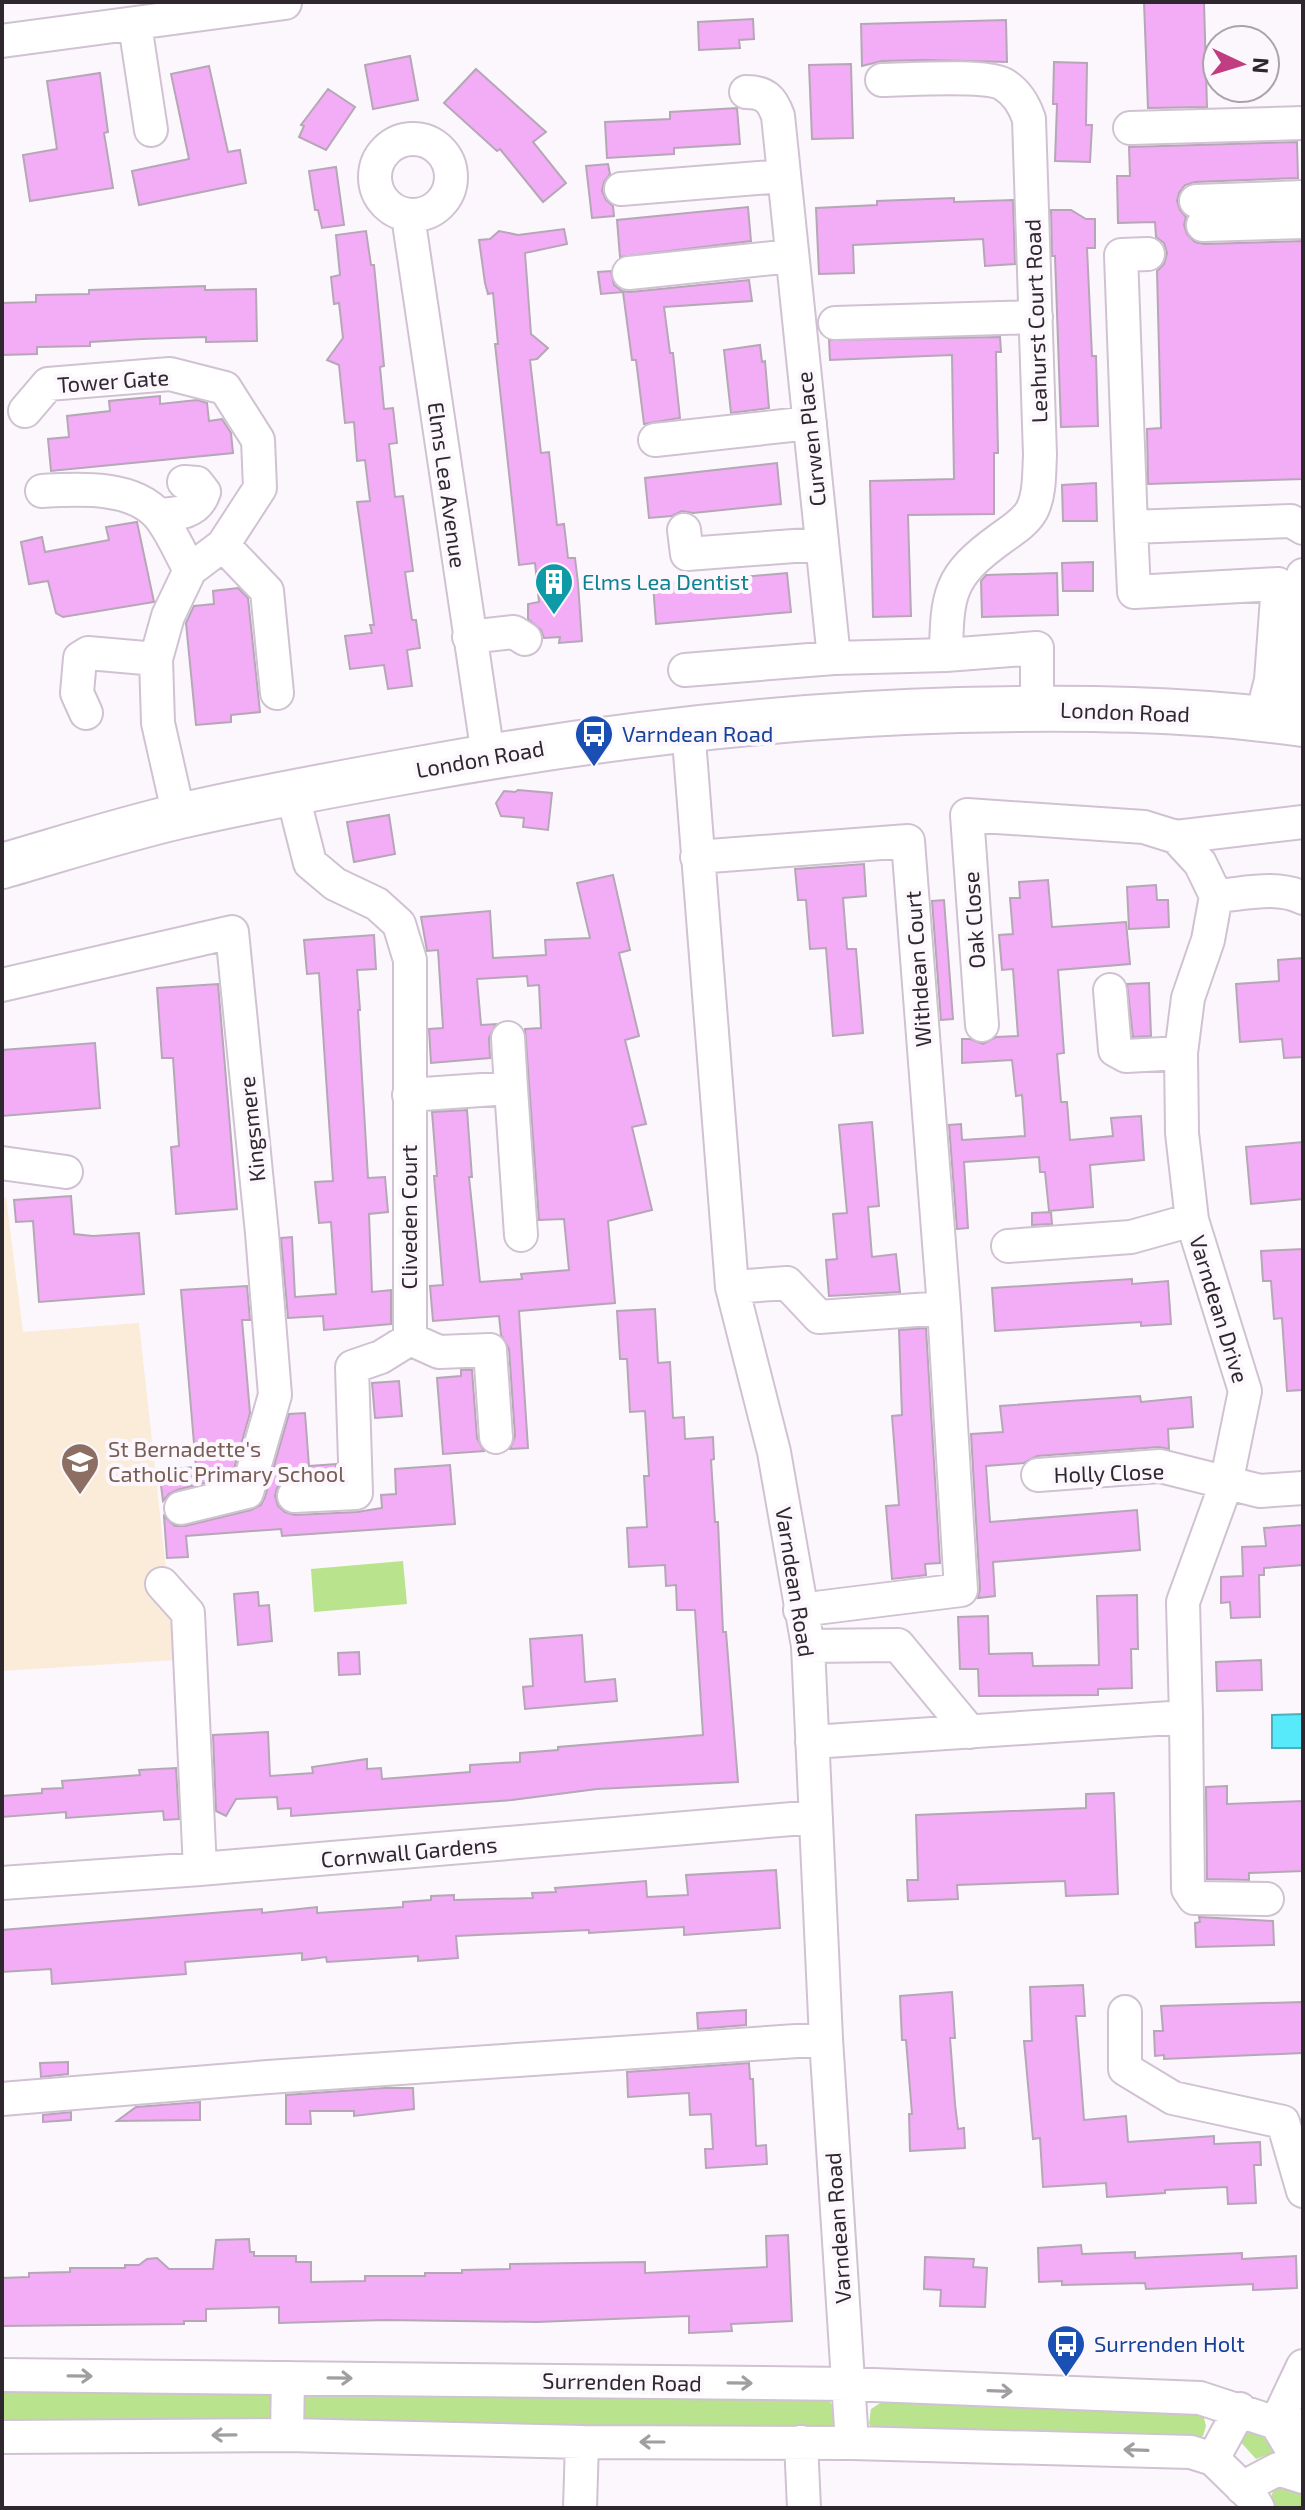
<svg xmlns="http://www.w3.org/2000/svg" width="1305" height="2510" font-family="'Exo 2',sans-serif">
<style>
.industrial{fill:#fbecd9}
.green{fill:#b9e38c}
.water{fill:#57eafa;stroke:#4bb0bd;stroke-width:2}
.building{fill:#f2adf6;stroke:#b5a7b6;stroke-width:2}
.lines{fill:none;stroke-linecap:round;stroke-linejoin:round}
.minor-casing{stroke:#d0c2d2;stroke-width:36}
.highway-casing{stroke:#d0c2d2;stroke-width:48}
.minor{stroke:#fff;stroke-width:32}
.highway{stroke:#fff;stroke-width:44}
.oneway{stroke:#a19ea1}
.labels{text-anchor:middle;stroke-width:8;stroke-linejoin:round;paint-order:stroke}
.street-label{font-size:22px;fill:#2e282e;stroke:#fcf7fd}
.culture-label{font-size:22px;fill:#0d838f;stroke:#fcf7fd;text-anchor:start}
.transit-label{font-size:22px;fill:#164399;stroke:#fcf7fd;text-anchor:start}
.education-label{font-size:22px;fill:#785e54;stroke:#fcf7fd;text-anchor:start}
</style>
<rect width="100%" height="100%" fill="#fcf7fd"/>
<path class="industrial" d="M6,1197L23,1332L139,1323L176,1660L2,1671V1198Z"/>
<path class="green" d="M403,1561L407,1604L314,1612L311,1569Z
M2,2387L829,2400L837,2414L835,2429L2,2425Z
M885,2400L1203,2414L1206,2426L1203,2436L1189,2441L877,2435L869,2424L871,2409Z
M1246,2416L1275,2452L1256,2459L1237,2438Z
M1283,2482L1303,2491V2508H1272L1269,2504L1274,2488Z"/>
<path class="water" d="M1303,1714V1748H1272V1715Z"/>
<path class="building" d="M1144,2H1204L1207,107L1148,108Z
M753,19L754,39L739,40L740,48L699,50L698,22Z
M1006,20L1007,62L925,60L882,61L862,66L861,24Z
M410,56L418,100L373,109L365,65Z
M1054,62L1087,63L1086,125H1092L1090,162L1055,161L1057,104H1053Z
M851,64L853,138L812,139L809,65Z
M209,66L228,152L240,150L246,183L139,205L132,171L189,159L171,74Z
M476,69L546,132L533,142L566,183L543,202L500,149L497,151L444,103Z
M100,73L108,132L104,133L113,188L30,201L23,155L57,149L47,81Z
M328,89L355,107L326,150L299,137L304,126L301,125Z
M737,108L740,144L674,148V154L607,158L605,122L670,119V112Z
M1297,142L1298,178L1195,182L1185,185L1179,193L1177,201L1180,210L1186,217L1184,225L1187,234L1195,242L1204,244L1303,241V479L1148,484L1147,429L1161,428L1157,271L1164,264L1167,253L1164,243L1156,237L1155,222L1118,223L1117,176H1130L1129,147Z
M608,164L610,174L604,182L602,191L606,200L613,206L614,216L592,218L586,166Z
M336,167L344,225L322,228L318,210H315L309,171Z
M954,198V202L1013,200L1015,264L985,266L983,239L853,245L854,273L819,274L816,208L877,205V201Z
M748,207L751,241L620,257L617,220Z
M1051,210H1071L1086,219H1095V248H1087L1092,356H1096L1098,426L1061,427L1055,256H1052Z
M564,229L567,244L525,253L531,334L548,348L537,359L530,360L541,453L549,452L557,525L564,524L568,558H575L578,583L582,641L559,643L560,637L544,638L541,630L528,619V604L539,602L535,563L519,565L495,344H498L493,293L488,294L485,283L479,240L490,239L499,231L518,235Z
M366,231L371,265H374L384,366L380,367L384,409L393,408L397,443L389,444L395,497L403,496L413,571L405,572L412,620H416L420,648L407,650L412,686L388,689L384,665L350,669L345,636L372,633L370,625H374L357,502L370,501L365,460L357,461L354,422L345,423L339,365L327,360L343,338L339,303L334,304L331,277L340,275L336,235Z
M611,271L614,285L622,291L630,292L749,280L752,301L664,307L670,353H673L680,418L644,424L636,360H632L623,292L601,294L598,272Z
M205,286V290L256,289L257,341L206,342V337L142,339L90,342V346L37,347V354L2,355V303L36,302V295L89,294V290Z
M1000,337L1001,352H996L998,453H994V514L908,515L911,616L873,617L870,481L954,479L952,355L830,360L829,340Z
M760,345L762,362L765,361L769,408L731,413L724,350Z
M160,396V404L197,400L207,403L209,421L222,419L231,433L233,453L51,471L48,439L69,437L67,416L110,411L109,401Z
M777,463L781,504L693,513L682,511L672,516L649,518L645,478Z
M1096,483L1097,521H1063L1062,485Z
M137,522L154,602L63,617L56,613L48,581L29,584L21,542L42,537L45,552L109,540L106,527Z
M1093,562V591H1063L1062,563Z
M787,573L791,612L656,624L653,585Z
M1057,573L1058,615L982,617L981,581L986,575Z
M238,588L248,598L260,712L231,715V722L196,725L186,623L194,606L214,604L213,591Z
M518,790L552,793L548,830L523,827L524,818L501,816L496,803L504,791L515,792Z
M389,815L395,854L354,862L347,822Z
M864,864L866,896L843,898L847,949H856L863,1033L833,1036L826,948L810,949L806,900H798L795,869Z
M613,875L630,950L619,953L639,1036L625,1040L646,1124L632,1127L652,1210L608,1221L615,1303L519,1311L528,1448L510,1449L515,1436L509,1349L501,1335L499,1316L433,1321L430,1286L443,1285L434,1176H437L432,1112L467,1110L472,1177H469L480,1282L522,1279L521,1274L569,1270L564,1219L539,1220L525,1029L541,1028L539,985L528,986L527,976L477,979L481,1025L496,1024L489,1038L490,1058L431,1063L429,1029L443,1028L438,950L427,951L421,917L490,911L493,958L546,955L545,940L590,938L577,883Z
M1048,880L1052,927L1126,922L1130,964L1058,970L1064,1053L1057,1054L1061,1102H1067L1070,1140L1113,1136L1111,1118L1141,1116L1144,1160L1090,1165L1093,1207L1049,1211L1045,1172H1040L1039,1157L964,1162L968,1228L957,1229L949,1125L961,1124L962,1140L1025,1136L1022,1095L1016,1096L1012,1060L962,1063V1039H970L983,1044L996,1037L1018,1036L1013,969L1002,970L999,935L1013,934L1010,898H1020L1019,882Z
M1156,885L1157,900H1168L1169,927L1129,929L1127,887Z
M944,900L953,1019L941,1020L932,901Z
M374,935L376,969L357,970L360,1010H358L368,1178L385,1177L388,1212L369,1214L372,1292L391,1290V1324L324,1330L323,1316L288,1318L281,1238L292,1237L295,1297L336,1294L331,1222L319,1223L315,1182L333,1181L319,973L307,974L304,940Z
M1303,958V1057L1284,1058L1282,1039L1240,1042L1236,984L1279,981L1278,960Z
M1149,983L1151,1036L1133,1037L1127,984Z
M218,984L237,1209L176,1214L171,1147L179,1146L173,1058H162L157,988Z
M95,1043L100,1108L2,1116V1050Z
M872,1122L879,1206L868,1207L872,1257L896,1254L900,1292L829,1296L826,1260L837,1259L833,1214L847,1213L839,1125Z
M1303,1142V1199L1251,1204L1246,1147Z
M71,1196L74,1234L93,1236L139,1233L144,1294L39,1302L33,1221L16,1222L14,1200Z
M1051,1212L1052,1224L1032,1225V1213Z
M1303,1249V1390L1287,1391L1282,1318L1274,1319L1271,1281H1263L1261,1251Z
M1132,1279V1284L1168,1281L1171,1324L1141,1326V1322L995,1331L992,1288Z
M247,1286L250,1320H242L250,1413L232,1476L177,1490L169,1494L163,1501L159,1470L196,1467L181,1290Z
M655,1309L658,1363L670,1362L673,1418L684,1417L685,1439L713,1437L714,1459L711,1460L715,1522H718L723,1632H726L738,1782L597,1789L512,1800L291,1816V1808L278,1809L277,1797L236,1799L226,1816L216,1811L213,1735L268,1732L270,1776L313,1773L312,1767L367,1759V1769L381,1768L382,1779L470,1772V1765L520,1762V1753L558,1750V1747L703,1735L695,1610H677L676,1585L666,1586L665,1565L629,1567L627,1528L647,1527L644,1476H649L645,1411L630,1412L627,1359H620L617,1311Z
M926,1328L940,1563L925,1564L926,1575L892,1579L886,1506L899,1505L892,1416L902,1415L899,1330Z
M461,1370H472L477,1438L484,1451L443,1454L437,1378L461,1376Z
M399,1381L402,1416L375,1418L372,1383Z
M1140,1396L1141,1402L1191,1397L1193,1427L1168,1429L1169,1449L1159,1447L1037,1456L1024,1463L986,1466L990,1522L1137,1510L1140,1550L993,1562L995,1596L978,1598L980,1589L971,1434L1003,1432L1000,1406Z
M305,1413L309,1466L336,1464V1475L293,1477L283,1481L277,1488L275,1496L278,1506L285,1512L295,1515L357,1512L382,1508L381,1495L396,1494L395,1469L450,1465L455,1524L282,1536L281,1529L186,1536L188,1557L167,1558L164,1516L175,1526H185L251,1510L261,1505L265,1497L289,1414Z
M1303,1525V1565L1264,1568V1575H1259L1260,1617L1231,1618L1230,1602L1221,1603V1577L1243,1576L1242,1547L1266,1546L1264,1528Z
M258,1592L259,1606L269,1605L272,1641L238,1645L234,1594Z
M1137,1595L1138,1649H1131L1132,1688L1098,1689V1695L979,1696L978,1669H960L958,1617L988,1616L989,1654L1032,1653L1033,1666L1099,1665L1097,1596Z
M582,1635L585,1682L615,1679L617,1701L525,1709L523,1687L533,1686L530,1639Z
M359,1652L360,1674L339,1675L338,1653Z
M1261,1660L1262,1690L1217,1691L1216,1662Z
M176,1768L179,1819L164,1820L163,1811L66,1818V1812L2,1817V1796L42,1793V1789L63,1788L62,1781L140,1775L139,1770Z
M1227,1786V1804L1303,1801V1871L1249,1873V1880L1207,1879L1206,1787Z
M1114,1793L1118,1894L1066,1896L1065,1881L957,1885L958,1899L908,1901L907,1880H918L916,1815L1086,1808V1794Z
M776,1870L780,1928L684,1935V1927L589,1933V1930L456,1936L458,1958L418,1961V1956L327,1962L326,1957L302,1960V1953L185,1962L186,1974L52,1984L51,1969L2,1972V1930L262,1909V1913L317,1907V1913L403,1907V1902L431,1900V1896L454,1895V1900L533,1898L532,1893L556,1892L555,1888L646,1881L647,1897L688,1895L686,1875Z
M1199,1917L1273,1921L1274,1945L1196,1947L1195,1923L1200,1922Z
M1083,1985L1085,2016H1076L1084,2120L1126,2116L1128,2142L1214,2136V2144L1260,2142L1261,2165H1254L1256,2203L1228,2204L1227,2187L1165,2190V2193L1107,2197L1106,2183L1043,2187L1040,2138L1033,2139L1024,2041H1032L1030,1987Z
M952,1992L955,2038H950L955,2104L958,2129L964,2128L965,2148L910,2151L909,2114H912L906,2040H902L900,1996Z
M1302,2002V2053L1164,2059V2055L1155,2056L1154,2031H1163L1161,2006Z
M746,2010V2025L698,2029L697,2013Z
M68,2062V2074L41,2077L40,2063Z
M749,2063L750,2079H753L756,2146L766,2145L767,2164L706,2168L705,2149H713L711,2114L690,2115L689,2093L628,2097L627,2072Z
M384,2088H413L414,2109L354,2116V2111H310L311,2124H286V2095Z
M200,2102V2120L117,2121L136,2107Z
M71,2112V2120L43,2122V2115Z
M788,2235L792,2321L731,2324L732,2331L689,2333V2316L537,2322L385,2320L279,2323V2307L206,2309V2321H184V2324L2,2326V2278L29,2277V2273L70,2272V2268H125V2265H139L147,2259L157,2258L169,2269H213L216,2240L249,2239L250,2252H254V2256H296V2262H311V2282L365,2281V2276H425V2273H462V2270L510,2269V2264L645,2262V2273L767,2267L766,2236Z
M1081,2245L1082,2254L1135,2252V2258L1242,2253V2259L1296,2256L1297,2288L1253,2290V2284L1146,2289L1145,2283L1062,2285V2281L1039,2282L1038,2248Z
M925,2257L974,2259L973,2267L987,2268L985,2307L940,2306L941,2290L924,2289Z"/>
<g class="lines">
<defs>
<path id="minor" d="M135,25L151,130
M2,41L285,3
M882,80C907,80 983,74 1003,84C1017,92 1024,104 1029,119L1040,455C1039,473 1040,494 1032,510C1025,523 1012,530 1000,539C949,576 947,593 946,655
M746,92C765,92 772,99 778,116L834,658
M1130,128L1303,123
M375 177a38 38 0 1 1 76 0a38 38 0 1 1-76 0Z
M621,189L783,176
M1196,201L1303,197
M408,216L488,755
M1203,225L1303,222
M629,273L792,256
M835,323L1036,317
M25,411L48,384L170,374L225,388L258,440L260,488L223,545L190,570L168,616L156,659L158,723L179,816
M655,440L810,423
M42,491C78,489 133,485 159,516C172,532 180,553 190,570
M158,515C178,514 197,513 204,492L197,483L184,482
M1131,527L1121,255L1148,254
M684,530L687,554L821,544
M223,545L267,591L277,693
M469,637L514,632L525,639
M685,670L834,658L946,655L1037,648V708
M86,713L77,693L80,658L88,653L156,659
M1261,719L1271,680L1278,584L1134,592L1131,527L1291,521L1303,528
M1290,722L1303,575
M688,727L732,1287L774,1452L808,1646L826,2039L852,2443
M292,792L310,863L335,884L377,904L399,924L410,960V1339L381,1357L352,1367L356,1493L294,1496
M1176,837L1303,822
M697,857L908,841L944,1308L819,1317L787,1283L732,1287
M1216,896C1244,894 1277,885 1303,898
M2,985L232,932L262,1233L275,1395L247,1492L181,1508
M1110,990L1115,1050L1126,1056L1181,1053
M508,1038L511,1088
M409,1095L511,1088L521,1235
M2,1163L66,1172
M1008,1246L1131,1237L1192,1220
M410,1339L439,1352L490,1350L496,1437
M1038,1475L1160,1466L1260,1491L1303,1488
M162,1584L188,1613L200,1869
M800,1610L961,1590L944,1308
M808,1646L898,1645L970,1732
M1186,1717L1188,1889L1194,1898L1267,1899
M812,1742L1186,1717L1183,1602L1226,1484L1245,1391L1192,1220L1182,1133L1181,1053L1188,998L1208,940L1216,896L1200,863L1176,837L1144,827L967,815L982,1025
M2,1883L200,1869L816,1817
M1125,2012V2069L1173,2098L1283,2122L1303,2191
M2,2099L268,2077L826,2039
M2,2375L848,2384L1200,2398L1276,2423L1303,2468
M1298,2425L1276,2423L1303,2366
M287,2435L288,2378
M2,2437L287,2435L582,2442L852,2443L1191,2452L1213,2459L1251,2496L1258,2508
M801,2442L804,2508
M1213,2459L1240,2409
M1242,2488L1278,2469L1303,2477
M580,2508L582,2442"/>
<path id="highway" d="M2,866C61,849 120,830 180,816C258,798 336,784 414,770C595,737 776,715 959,710C1074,707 1190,708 1303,724"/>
</defs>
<use href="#minor" class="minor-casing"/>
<use href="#highway" class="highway-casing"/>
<use href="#minor" class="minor"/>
<use href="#highway" class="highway"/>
</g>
<defs><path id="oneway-shaft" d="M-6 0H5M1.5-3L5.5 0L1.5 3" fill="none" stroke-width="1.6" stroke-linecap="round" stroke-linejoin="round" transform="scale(2)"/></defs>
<g class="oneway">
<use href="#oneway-shaft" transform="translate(80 2376) rotate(1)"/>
<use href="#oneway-shaft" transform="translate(340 2378) rotate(1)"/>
<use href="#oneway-shaft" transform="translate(740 2383) rotate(1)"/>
<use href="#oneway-shaft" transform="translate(1000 2391) rotate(2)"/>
<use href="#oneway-shaft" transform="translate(224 2435) rotate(179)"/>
<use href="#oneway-shaft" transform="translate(652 2442) rotate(180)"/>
<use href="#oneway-shaft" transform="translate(1136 2450) rotate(-178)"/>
</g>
<defs>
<symbol id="building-pin" viewBox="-11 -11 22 30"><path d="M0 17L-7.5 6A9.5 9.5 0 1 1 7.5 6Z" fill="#0f9aa8" stroke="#fcf7fd"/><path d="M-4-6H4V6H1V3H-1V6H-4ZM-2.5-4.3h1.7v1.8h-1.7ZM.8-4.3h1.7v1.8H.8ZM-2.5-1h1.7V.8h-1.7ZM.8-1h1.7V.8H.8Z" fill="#fff"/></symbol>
<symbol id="bus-pin" viewBox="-11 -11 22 30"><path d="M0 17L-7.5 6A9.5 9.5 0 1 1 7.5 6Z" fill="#1a4fb4" stroke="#fcf7fd"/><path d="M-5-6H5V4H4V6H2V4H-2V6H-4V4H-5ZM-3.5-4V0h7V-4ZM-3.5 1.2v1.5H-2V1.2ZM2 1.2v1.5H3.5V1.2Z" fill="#fff"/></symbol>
<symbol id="school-pin" viewBox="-11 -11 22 30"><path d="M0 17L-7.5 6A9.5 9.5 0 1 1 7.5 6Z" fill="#8d6e63" stroke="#fcf7fd"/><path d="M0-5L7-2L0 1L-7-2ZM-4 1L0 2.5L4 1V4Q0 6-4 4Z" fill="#fff"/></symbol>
</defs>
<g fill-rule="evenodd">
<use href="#building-pin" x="532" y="560" width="44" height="60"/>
<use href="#bus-pin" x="572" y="712" width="44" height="60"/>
<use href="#school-pin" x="58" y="1440" width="44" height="60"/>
<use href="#bus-pin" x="1044" y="2322" width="44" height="60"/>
</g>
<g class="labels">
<g class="street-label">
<text transform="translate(1036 321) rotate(-92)" y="8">Leahurst Court Road</text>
<text transform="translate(113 381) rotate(-4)" y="8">Tower Gate</text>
<text transform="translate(811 439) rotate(-96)" y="8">Curwen Place</text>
<text transform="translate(447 485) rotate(82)" y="8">Elms Lea Avenue</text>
<text transform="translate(1125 712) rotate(2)" y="8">London Road</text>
<text transform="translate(480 759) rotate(-10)" y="8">London Road</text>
<text transform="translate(974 920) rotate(-94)" y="8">Oak Close</text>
<text transform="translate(918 969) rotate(-94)" y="8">Withdean Court</text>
<text transform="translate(252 1129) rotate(-96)" y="8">Kingsmere</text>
<text transform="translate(409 1217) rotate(-90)" y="8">Cliveden Court</text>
<text transform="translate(1219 1309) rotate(73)" y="8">Varndean Drive</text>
<text transform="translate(1109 1473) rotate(-2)" y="8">Holly Close</text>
<text transform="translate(795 1582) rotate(81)" y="8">Varndean Road</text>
<text transform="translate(409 1852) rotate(-5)" y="8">Cornwall Gardens</text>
<text transform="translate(838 2228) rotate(-94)" y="8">Varndean Road</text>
<text transform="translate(622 2382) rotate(1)" y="8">Surrenden Road</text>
</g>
<g class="culture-label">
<text x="582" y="590">Elms Lea Dentist</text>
</g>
<g class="transit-label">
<text x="622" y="742">Varndean Road</text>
<text x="1094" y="2352">Surrenden Holt</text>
</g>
<g class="education-label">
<text x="108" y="1457">St Bernadette's<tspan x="108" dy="25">Catholic Primary School</tspan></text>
</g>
</g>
<rect width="1305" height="2510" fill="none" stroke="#2e282e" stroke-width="8"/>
<g transform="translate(1241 64) rotate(94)"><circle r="38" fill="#fcf7fd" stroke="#aaa4aa" stroke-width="2"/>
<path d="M0-6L14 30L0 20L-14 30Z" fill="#c13d81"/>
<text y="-12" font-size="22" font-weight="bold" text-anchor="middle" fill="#2e282e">N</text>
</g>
</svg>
